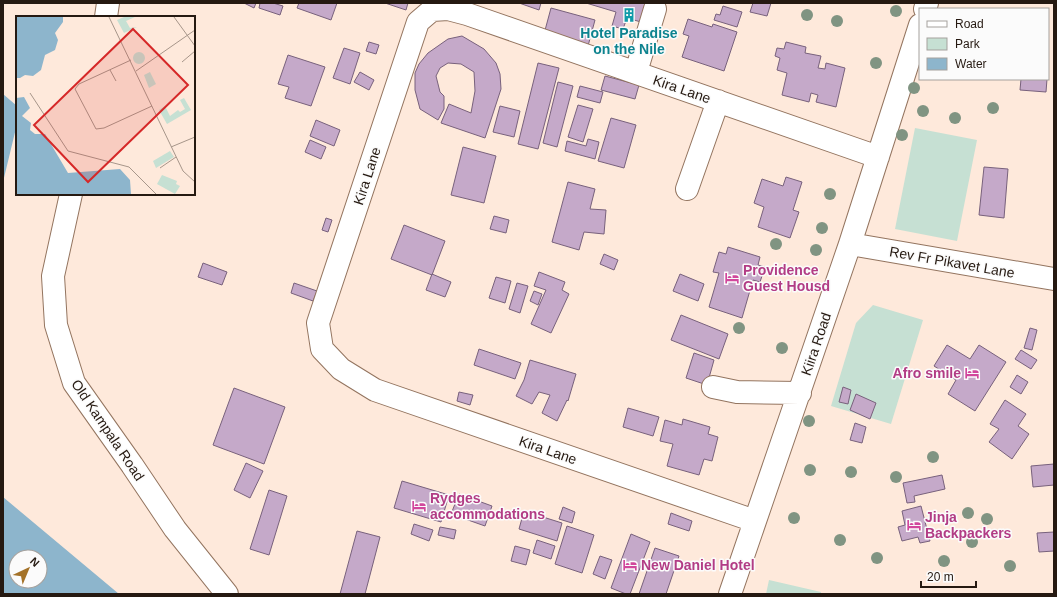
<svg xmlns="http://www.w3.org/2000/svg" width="1057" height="597" font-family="Helvetica,sans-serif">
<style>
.green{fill:#c6e0d3}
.water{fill:#8db5cc;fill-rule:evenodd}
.building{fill:#c5a9c9;stroke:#78617c}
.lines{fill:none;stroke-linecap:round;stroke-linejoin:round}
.minor-casing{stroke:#93745f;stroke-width:24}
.minor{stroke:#fff;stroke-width:22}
.tree{fill:#809482}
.labels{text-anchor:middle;stroke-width:3;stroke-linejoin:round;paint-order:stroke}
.culture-label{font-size:14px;font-weight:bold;fill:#0d838f;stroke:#fbfbfb}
.street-label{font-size:14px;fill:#251911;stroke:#fbfbfb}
.hotel-label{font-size:14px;font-weight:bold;fill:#b23c85;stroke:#fbfbfb;text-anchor:start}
.inset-road{fill:none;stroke:#a7968a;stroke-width:1}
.view{fill:#d62828;fill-opacity:0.15;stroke:#d62828;stroke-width:2}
.inset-edge{fill:none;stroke:#251911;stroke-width:2}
</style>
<rect width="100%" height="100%" fill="#fee9db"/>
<path class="green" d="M915,128L977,140L957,241L895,229Z
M873,305L923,320L891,424L831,406L856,323Z
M769,580L821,592V594H766Z"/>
<path class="water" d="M3,94L17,106V124L3,182Z
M3,497L119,594H3ZM16,557H40V581H16Z"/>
<path class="building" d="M244,3H256L254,8Z
M260,3H273L283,6L280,15L259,8Z
M299,3H337L331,20L297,8Z
M385,3H408L406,10Z
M519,3H541L539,10Z
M586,3H647L641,22L627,18L623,29L612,26L616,12Z
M753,3H771L767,16L750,12Z
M723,6L742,12L737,27L714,20L716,14L720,15Z
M551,8L595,20L588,46L544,34Z
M688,19L712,27L713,24L737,32L724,71L682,57L689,36L683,34Z
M462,36L484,49L496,63L500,74L501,89L485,138L441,123L449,104L471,113L475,91L474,72L461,64L448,63L440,68L436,76L440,92L444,96V109L438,120L420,109L415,90V73L419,64L428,53L448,39Z
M369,42L379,45L376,54L366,51Z
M786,42L806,47L805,53L821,56L818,68L825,69L826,63L845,68L836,107L816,102L818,95L811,93L809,102L782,95L787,73L777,70L780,58L775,56L777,48L784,49Z
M344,48L360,53L350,84L333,78Z
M288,55L325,67L311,106L285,98L289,87L278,84Z
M538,63L559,68L538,149L518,144Z
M360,72L374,80L369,90L354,82Z
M605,76L639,85L635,99L601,90Z
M1021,79H1047L1046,92L1020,90Z
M558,82L573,86L557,147L543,143Z
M580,86L603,92L600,103L577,97Z
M578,105L593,109L583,142L568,137Z
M500,106L520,111L514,137L493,132Z
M611,118L636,125L624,168L598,161Z
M316,120L340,130L334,146L310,136Z
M588,139L599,142L595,159L565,151L567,141L586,146Z
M310,140L326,147L321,159L305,152Z
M463,147L496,156L484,203L451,195Z
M984,167L1008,169L1004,218L979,215Z
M786,177L802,182L793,210L799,212L790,238L758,227L764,207L754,203L762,179L783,186Z
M568,182L595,189L590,209L606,210L604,234L584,232L579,250L552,242Z
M494,216L509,220L506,233L490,229Z
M326,218L332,220L328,232L322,230Z
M404,225L445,241L432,275L391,259Z
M728,247L760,257L758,265L765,267L760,282L753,280L742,318L709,307L719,273L713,272L719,252L726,254Z
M604,254L618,260L614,270L600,264Z
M203,263L227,272L222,285L198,277Z
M539,272L565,282L562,290L569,294L551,333L531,324L546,290L534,286Z
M432,274L451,282L445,297L426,290Z
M680,274L704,284L698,301L673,291Z
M496,277L511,281L505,303L489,298Z
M294,283L317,291L313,301L291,293Z
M517,283L528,286L520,313L509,309Z
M534,291L542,294L538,305L530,301Z
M681,315L728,334L719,359L671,340Z
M1030,328L1037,330L1032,350L1024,348Z
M947,345L970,359L979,345L1006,362L975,411L948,394L956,380L934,366Z
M479,349L521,363L515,379L474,365Z
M1021,350L1037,360L1031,369L1015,359Z
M694,353L714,360L707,385L686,378Z
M530,360L576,374L568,401L567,400L557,421L542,413L550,395L539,392L532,404L516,396L524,380Z
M1017,375L1028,382L1021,394L1010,387Z
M843,387L851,390L848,404L839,402Z
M234,388L285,407L264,464L213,445Z
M459,392L473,395L470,405L457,401Z
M856,394L876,403L870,419L850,410Z
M1005,400L1026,414L1018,426L1029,434L1012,459L989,442L999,429L990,424Z
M628,408L659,417L653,436L623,427Z
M683,419L710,427L708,434L718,437L712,461L704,459L699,475L667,466L673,444L660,441L665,420L682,425Z
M855,423L866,427L862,443L850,440Z
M246,463L263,471L250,498L234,490Z
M1054,464V485L1033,487L1031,466Z
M942,475L945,489L914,496L915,502L907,503L903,483Z
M402,481L449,495L441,522L394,508Z
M269,490L287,496L269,555L250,549Z
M459,494L492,506L485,526L451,514Z
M921,506L930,541L920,543L918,537L902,541L898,527L905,525L902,511Z
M563,507L575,512L572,523L559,519Z
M524,511L562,523L557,541L519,529Z
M671,513L692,521L689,531L668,524Z
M414,524L433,530L429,541L411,534Z
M567,526L594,535L582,573L555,564Z
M440,527L456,530L454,539L438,535Z
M357,531L380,537L365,594H340Z
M1054,532V551L1039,552L1037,533Z
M631,534L650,542L630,594H626L611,588Z
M537,540L555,546L551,559L533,553Z
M515,546L530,550L526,565L511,561Z
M655,548L679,556L666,594H639Z
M600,556L612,560L605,579L593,574Z"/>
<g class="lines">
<defs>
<path id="minor" d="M925,9L927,3
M106,17L108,3
M636,72L655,9
M687,189L718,101
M71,194L53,276L56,325L74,383L132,465L175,529L227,594
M850,244L1054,279
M713,387L737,392L800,393
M755,521L375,390L341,369L322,349L318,323L418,22L432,10L448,9L467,14L878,157
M730,594L850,244L920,25"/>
</defs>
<use href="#minor" class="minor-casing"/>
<use href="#minor" class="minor"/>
</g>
<g class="tree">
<circle cx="896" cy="11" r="6"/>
<circle cx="807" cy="15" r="6"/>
<circle cx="837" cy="21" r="6"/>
<circle cx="876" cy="63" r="6"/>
<circle cx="914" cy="88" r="6"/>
<circle cx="993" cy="108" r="6"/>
<circle cx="923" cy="111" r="6"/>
<circle cx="955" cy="118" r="6"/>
<circle cx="902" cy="135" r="6"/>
<circle cx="830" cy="194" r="6"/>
<circle cx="822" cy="228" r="6"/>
<circle cx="776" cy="244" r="6"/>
<circle cx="816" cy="250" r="6"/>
<circle cx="739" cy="328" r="6"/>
<circle cx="782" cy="348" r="6"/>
<circle cx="809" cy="421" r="6"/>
<circle cx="933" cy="457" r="6"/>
<circle cx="810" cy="470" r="6"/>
<circle cx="851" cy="472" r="6"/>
<circle cx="896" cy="477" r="6"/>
<circle cx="968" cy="513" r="6"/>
<circle cx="794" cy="518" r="6"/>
<circle cx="987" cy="519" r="6"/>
<circle cx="840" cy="540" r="6"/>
<circle cx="972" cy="542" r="6"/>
<circle cx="877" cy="558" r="6"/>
<circle cx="944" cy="561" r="6"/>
<circle cx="1010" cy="566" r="6"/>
</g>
<defs>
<symbol id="building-bare" viewBox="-9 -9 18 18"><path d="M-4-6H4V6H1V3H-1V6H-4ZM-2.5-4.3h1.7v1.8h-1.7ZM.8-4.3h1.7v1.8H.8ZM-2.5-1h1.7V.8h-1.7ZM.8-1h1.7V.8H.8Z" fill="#0f9aa8" stroke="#fbfbfb" stroke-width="2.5" paint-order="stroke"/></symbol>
<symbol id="hotel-bare" viewBox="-9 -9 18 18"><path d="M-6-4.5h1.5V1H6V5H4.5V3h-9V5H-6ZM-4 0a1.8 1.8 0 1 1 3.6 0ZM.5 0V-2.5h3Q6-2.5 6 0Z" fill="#d1479c" stroke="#fbfbfb" stroke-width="2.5" paint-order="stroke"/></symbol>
</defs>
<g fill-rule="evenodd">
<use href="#building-bare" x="619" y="5" width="20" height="20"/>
<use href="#hotel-bare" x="722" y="268" width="20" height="20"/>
<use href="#hotel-bare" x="962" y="363" width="20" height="20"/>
<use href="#hotel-bare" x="409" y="496" width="20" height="20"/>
<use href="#hotel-bare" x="904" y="515" width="20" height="20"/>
<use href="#hotel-bare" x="620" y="555" width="20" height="20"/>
</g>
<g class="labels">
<g class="culture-label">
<text x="629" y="38">Hotel Paradise<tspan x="629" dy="16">on the Nile</tspan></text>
</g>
<g class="street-label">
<text transform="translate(682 89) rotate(19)" y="5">Kira Lane</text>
<text transform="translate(367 176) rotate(-72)" y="5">Kira Lane</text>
<text transform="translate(952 262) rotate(10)" y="5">Rev Fr Pikavet Lane</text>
<text transform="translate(816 344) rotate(-71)" y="5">Kiira Road</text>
<text transform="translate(108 430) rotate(56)" y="5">Old Kampala Road</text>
<text transform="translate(548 450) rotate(19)" y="5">Kira Lane</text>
</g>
<g class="hotel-label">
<text x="743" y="275">Providence<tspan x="743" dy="16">Guest Housd</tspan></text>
<text x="961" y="378" text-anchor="end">Afro smile</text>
<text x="430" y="503">Rydges<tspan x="430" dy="16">accommodations</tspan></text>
<text x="925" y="522">Jinja<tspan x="925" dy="16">Backpackers</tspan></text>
<text x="641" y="570">New Daniel Hotel</text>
</g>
</g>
<g transform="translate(16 16)">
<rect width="179" height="179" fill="#fee9db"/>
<path d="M108,1H119L110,5L114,12L121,11L108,17L101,4ZM117 42a6 6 0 1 1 12 0a6 6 0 1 1-12 0ZM134,56L140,68L133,72L128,59ZM168,82L175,94L151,108L143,94L149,90L154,100L162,94L164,96L169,93L164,84ZM154,135L158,141L140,152L137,145ZM146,159L161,165L160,168L164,170L159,178L141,168Z" fill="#c6e0d3"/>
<path d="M0,1H47V6L39,17L42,24L39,34L29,39L25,54L17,60L9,59L4,62H0ZM8,81L14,92L6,100L15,107L14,114L19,118H29L52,157L104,153L114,164L115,178H0V82Z" fill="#8db5cc"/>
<path class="inset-road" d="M93,1L167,155L179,166M158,1L179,30M115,44L63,68L59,73L80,113L88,112L136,90M166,46L179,35M94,54L100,65M120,55L179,14M14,77L52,135L113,151L140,178M155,131L179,121M144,152L160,141"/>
<path class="view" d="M117,13L172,69L72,166L18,109Z"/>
<rect width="179" height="179" class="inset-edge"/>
</g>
<rect width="1057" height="597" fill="none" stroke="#251911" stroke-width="8"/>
<rect x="919" y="8" width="130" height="72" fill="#fbfbfb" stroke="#a5a19d"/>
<rect x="927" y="21" width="20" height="6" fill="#ffffff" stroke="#a5a19d"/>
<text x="955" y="28" font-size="12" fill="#251911">Road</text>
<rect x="927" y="38" width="20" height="12" fill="#c6e0d3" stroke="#a5a19d"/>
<text x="955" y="48" font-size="12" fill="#251911">Park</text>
<rect x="927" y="58" width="20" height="12" fill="#8db5cc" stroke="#a5a19d"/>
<text x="955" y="68" font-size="12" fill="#251911">Water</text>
<g transform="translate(28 569) rotate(44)"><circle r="19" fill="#fbfbfb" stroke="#a5a19d"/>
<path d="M0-3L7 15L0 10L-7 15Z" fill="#a47228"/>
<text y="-6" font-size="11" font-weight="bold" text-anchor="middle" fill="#251911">N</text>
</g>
<path d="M921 581v6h55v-6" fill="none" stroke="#251911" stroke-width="2"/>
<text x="927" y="581" font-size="12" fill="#251911" stroke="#fbfbfb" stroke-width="3" paint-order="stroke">20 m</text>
</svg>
